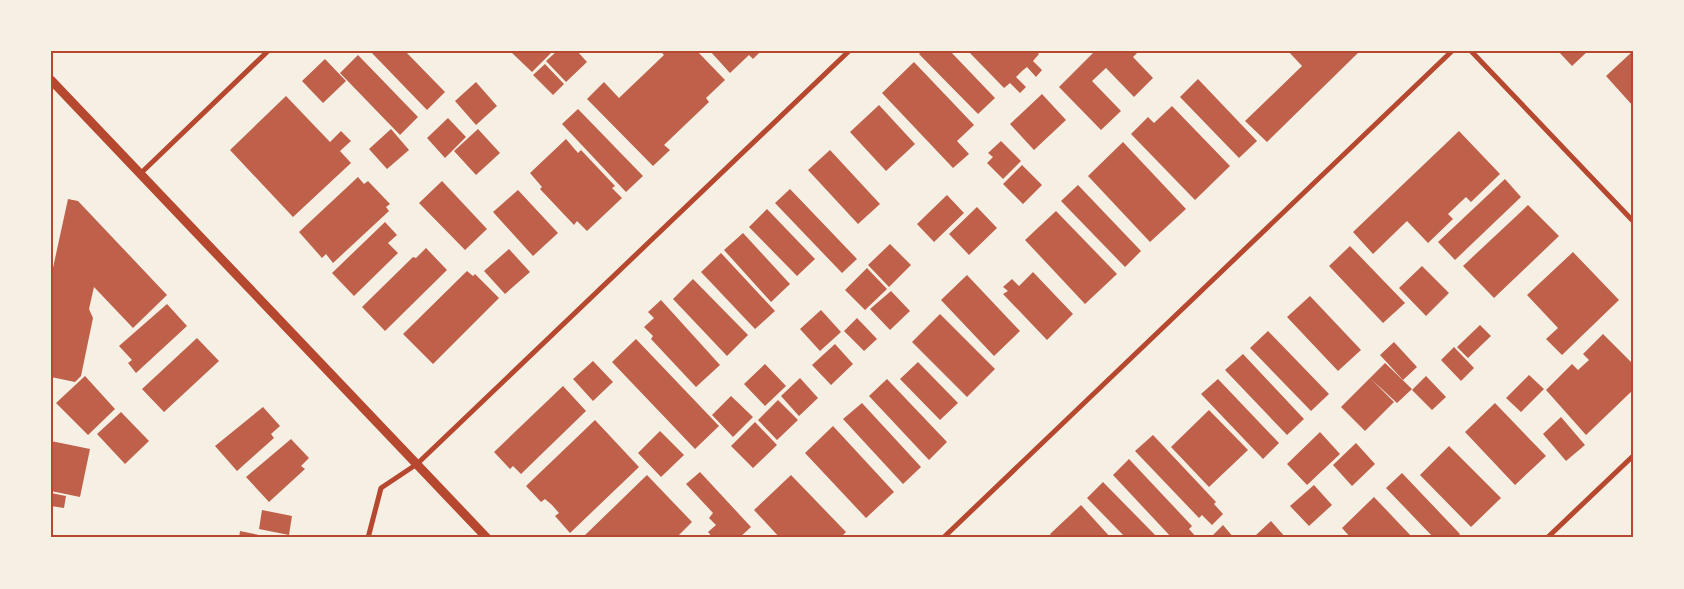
<svg xmlns="http://www.w3.org/2000/svg" width="1684" height="589" font-family="'PT Sans',sans-serif">
<style>
.building{fill:#bf614a}
.lines{fill:none;stroke-linecap:round;stroke-linejoin:round}
.minor{stroke:#b5482f;stroke-width:5}
.tertiary{stroke:#b5482f;stroke-width:9}
.neatline{fill:none;stroke:#b5482f;stroke-width:2}
</style>
<rect width="100%" height="100%" fill="#f6efe4"/>
<path class="building" d="M370,51H405L445,92L427,110Z
M514,51H553L532,72L512,53Z
M557,51H577L587,62L566,82L546,61Z
M660,51H697L725,80L706,98L709,102L664,145L670,150L653,166L587,99L604,82L619,98L664,55Z
M710,51H761L753,59L749,55L730,73Z
M922,51H950L995,98L978,114L919,54Z
M968,51H1036L1039,54L1033,61L1042,70L1036,77L1027,67L1022,71L1016,77L1026,87L1020,93L1010,83L1004,88Z
M1095,51H1139L1133,57L1153,78L1134,97L1106,68L1092,81L1121,111L1101,130L1059,87Z
M1288,51H1360L1267,142L1245,121L1302,66Z
M1558,51H1588L1572,66Z
M1633,51V106L1606,76Z
M358,55L418,117L400,135L340,73Z
M325,59L346,81L323,103L302,81Z
M914,62L974,125L957,141L969,154L953,168L882,93Z
M545,64L564,84L553,95L533,75Z
M1198,79L1257,141L1239,158L1180,97Z
M476,82L497,106L476,125L455,101Z
M1042,94L1066,120L1034,150L1010,124Z
M286,96L330,142L341,131L351,141L340,151L351,163L293,217L230,150Z
M879,105L915,144L886,171L850,132Z
M1172,106L1230,166L1195,200L1131,134L1148,117L1154,123Z
M578,109L643,176L626,192L562,124Z
M448,118L466,137L445,158L427,138Z
M391,129L409,150L387,169L369,149Z
M478,129L500,153L476,175L454,151Z
M1459,131L1500,174L1471,202L1466,197L1448,214L1453,219L1428,243L1407,221L1373,254L1353,232Z
M566,139L578,153L581,150L615,186L612,188L622,198L587,231L577,221L574,225L540,189L542,187L530,173Z
M1001,141L1021,161L1003,179L987,163L993,157L988,153Z
M1123,142L1186,209L1150,242L1088,176Z
M830,150L880,204L858,224L808,170Z
M1022,165L1042,185L1023,204L1003,184Z
M358,177L364,184L368,181L390,204L386,207L389,211L333,263L326,254L322,258L299,232Z
M1505,179L1521,197L1455,260L1438,242Z
M442,181L487,229L465,250L419,203Z
M1078,185L1141,251L1125,267L1061,201Z
M790,189L857,259L842,273L775,203Z
M518,190L558,233L533,256L493,212Z
M947,195L964,213L934,242L917,224Z
M68,199L78,201L167,295L133,328L94,287L89,309L93,318L81,376L75,382L51,377V277Z
M1528,205L1559,236L1494,298L1463,266Z
M977,207L997,228L969,255L949,234Z
M767,209L815,259L797,276L749,227Z
M1056,211L1117,274L1085,304L1025,240Z
M385,222L397,235L388,243L398,253L354,296L332,273Z
M743,233L790,284L771,302L724,250Z
M890,244L911,265L889,287L868,265Z
M1350,246L1405,303L1383,323L1329,266Z
M426,248L447,270L385,331L362,307L413,257L416,258Z
M509,249L530,272L505,294L484,271Z
M1573,252L1619,300L1562,355L1546,339L1558,328L1527,295Z
M721,253L775,311L755,329L701,272Z
M1422,266L1449,293L1426,316L1399,288Z
M867,268L887,289L865,310L845,290Z
M467,271L473,276L475,274L499,298L433,364L403,334Z
M1033,272L1073,314L1047,340L1003,294L1008,291L1003,287L1012,279L1019,286Z
M967,275L1020,331L994,356L941,300Z
M693,279L748,335L727,356L673,299Z
M891,291L910,311L890,330L870,309Z
M1310,296L1361,350L1338,371L1287,317Z
M661,300L720,365L696,387L651,339L653,336L644,327L654,318L648,312Z
M167,304L187,326L136,373L128,363L132,360L119,346Z
M821,310L841,332L820,351L800,329Z
M940,314L995,369L967,397L912,342Z
M857,318L877,339L864,351L844,331Z
M1480,325L1491,336L1468,358L1457,347Z
M1268,331L1329,394L1311,411L1250,348Z
M1603,334L1633,364V390L1586,435L1546,390L1572,364L1578,370L1589,360L1583,354Z
M197,338L219,361L164,412L142,389Z
M636,339L719,426L695,449L612,362Z
M1394,342L1417,367L1403,380L1380,355Z
M835,344L853,364L831,385L812,365Z
M1454,347L1474,368L1461,381L1441,360Z
M1243,354L1304,419L1287,435L1225,370Z
M593,361L613,382L593,401L573,379Z
M918,362L958,403L940,420L900,379Z
M1385,363L1412,389L1397,403L1370,378Z
M765,364L786,386L765,406L744,384Z
M1529,375L1544,389L1521,412L1506,398Z
M85,376L115,409L88,435L56,403Z
M1426,376L1446,397L1432,410L1412,390Z
M800,378L818,398L799,416L781,396Z
M1370,378L1394,402L1365,431L1341,407Z
M887,379L947,442L929,460L869,396Z
M1218,379L1279,443L1263,459L1201,394Z
M563,386L586,411L521,474L513,466L510,469L494,452Z
M731,396L753,417L733,437L712,415Z
M778,400L798,420L777,440L758,420Z
M862,403L921,467L903,484L843,419Z
M1495,403L1546,456L1515,485L1465,432Z
M263,407L280,426L271,434L274,438L237,471L215,446Z
M1209,410L1248,450L1209,487L1171,447Z
M121,412L149,441L125,464L97,434Z
M1561,417L1585,445L1566,461L1543,434Z
M595,420L639,467L570,533L555,516L559,513L552,505L545,499L541,502L526,486Z
M755,422L777,445L753,468L731,446Z
M833,426L894,492L866,518L805,453Z
M660,431L684,455L661,477L638,453Z
M1320,432L1340,454L1307,485L1287,464Z
M1153,435L1216,502L1214,504L1223,514L1212,525L1202,515L1199,518L1135,451Z
M291,439L309,458L301,466L305,469L269,502L246,477Z
M51,441L90,449L80,497L51,491Z
M1356,443L1375,464L1352,486L1333,465Z
M1449,446L1501,498L1471,527L1420,475Z
M1129,459L1192,526L1189,529L1197,538H1172L1113,475Z
M700,472L751,527L739,538H713L708,532L716,525L709,518L713,513L686,484Z
M1402,473L1460,534L1457,538H1434L1386,488Z
M647,475L692,522L676,538H582Z
M791,475L846,532L840,538H780L754,510Z
M1103,482L1158,538H1126L1087,498Z
M1314,485L1332,505L1309,526L1290,506Z
M51,493L66,496L64,508L51,506Z
M1374,497L1413,538H1351L1342,528Z
M1081,505L1111,538H1054L1050,534Z
M262,510L292,516L289,535L259,529Z
M1271,521L1286,538H1259L1256,535Z
M1223,525L1234,538H1210Z
M240,531L269,537V538H239Z"/>
<g class="lines">
<path class="minor" d="M1471,51L1633,221
M140,174L268,51
M368,538L381,488L417,464L849,51
M943,538L1452,51
M1547,538L1633,456"/>
<path class="tertiary" d="M51,80L487,538"/>
</g>
<rect width="1684" height="589" fill="none" stroke="#f6efe4" stroke-width="105"/>
<rect x="52" y="52" width="1580" height="484" class="neatline"/>
</svg>
